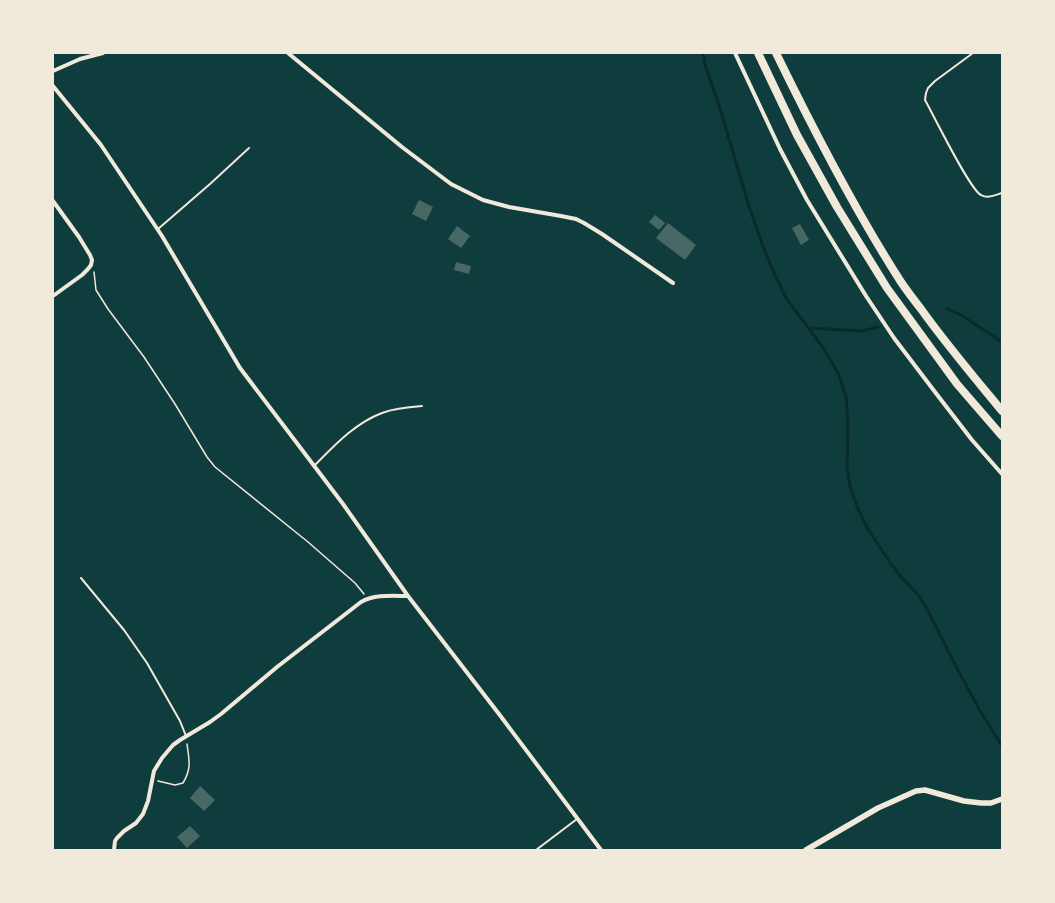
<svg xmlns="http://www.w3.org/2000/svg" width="1055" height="903" font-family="'DM Sans',sans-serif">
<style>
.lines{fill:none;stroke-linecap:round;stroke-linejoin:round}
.stream{stroke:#0a2a2b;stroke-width:3}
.building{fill:#486865}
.path{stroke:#f1e9da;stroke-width:1.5}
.service{stroke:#f1e9da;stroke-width:2}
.minor{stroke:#f1e9da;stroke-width:4}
.tertiary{stroke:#f1e9da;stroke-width:5.5}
.motorway{stroke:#f1e9da;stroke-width:8}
</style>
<rect width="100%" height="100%" fill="#0f3d3e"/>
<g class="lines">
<path class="stream" d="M703,53L705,65L719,105L748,203L762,244L774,273L786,298L824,349L839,375L846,397L848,423L847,467L850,487L858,509L869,531L891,564L903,579L919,596L928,611L959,672L979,709L1002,746
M946,308L961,315L1002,342
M809,328L861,331L878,327"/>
</g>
<path class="building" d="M419,200L433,207L426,221L412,214Z
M655,215L665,223L659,230L649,222Z
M668,223L696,245L685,260L656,238Z
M800,224L809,240L801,245L792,228Z
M457,226L470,236L461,248L448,239Z
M456,262L471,266L469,274L454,270Z
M200,786L215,800L204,811L190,798Z
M190,826L200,836L187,848L177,837Z"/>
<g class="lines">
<path class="path" d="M94,272L96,290L108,309L144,357L175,404L207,457L215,467L308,542L355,583L364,594
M158,781L175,785L183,783C192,768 189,760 187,744"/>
<path class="service" d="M973,53L935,81L928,88L926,93L925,100C934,116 970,190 981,195C988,199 995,195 1002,193
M158,229L210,184L249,148
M314,466C334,446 355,423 382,413C395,408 408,407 422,406
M81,578L124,630L147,663L180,721L186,736
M536,850L577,819"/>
<path class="minor" d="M288,53L402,147L451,184L483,200L509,207L561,216L576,219L584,223L602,234L673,283
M735,53L780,149L807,200L866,296L894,338L935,392L972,440L1002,474
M53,71L80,59L103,53
M53,86L101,145L162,236L240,368L343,504L408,596L499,714L601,850
M53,201L79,237L90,255L92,260L91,265L88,269L82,275L53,296
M114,850L115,841L117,838L124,831L136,823L143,814L148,801L154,771L162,758L173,745L180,740L210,722L221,714L277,667L361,602C375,594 393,596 408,596"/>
<path class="tertiary" d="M806,850L878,808L916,791L925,790L964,801L981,803H991L1002,799"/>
<path class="motorway" d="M758,53L797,135L837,207L887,288L957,384L1002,436
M776,53C814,131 854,209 901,282C907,291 914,300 921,309C946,344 974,377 1002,411"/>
</g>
<rect width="1055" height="903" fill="none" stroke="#f1e9da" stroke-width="108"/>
</svg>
